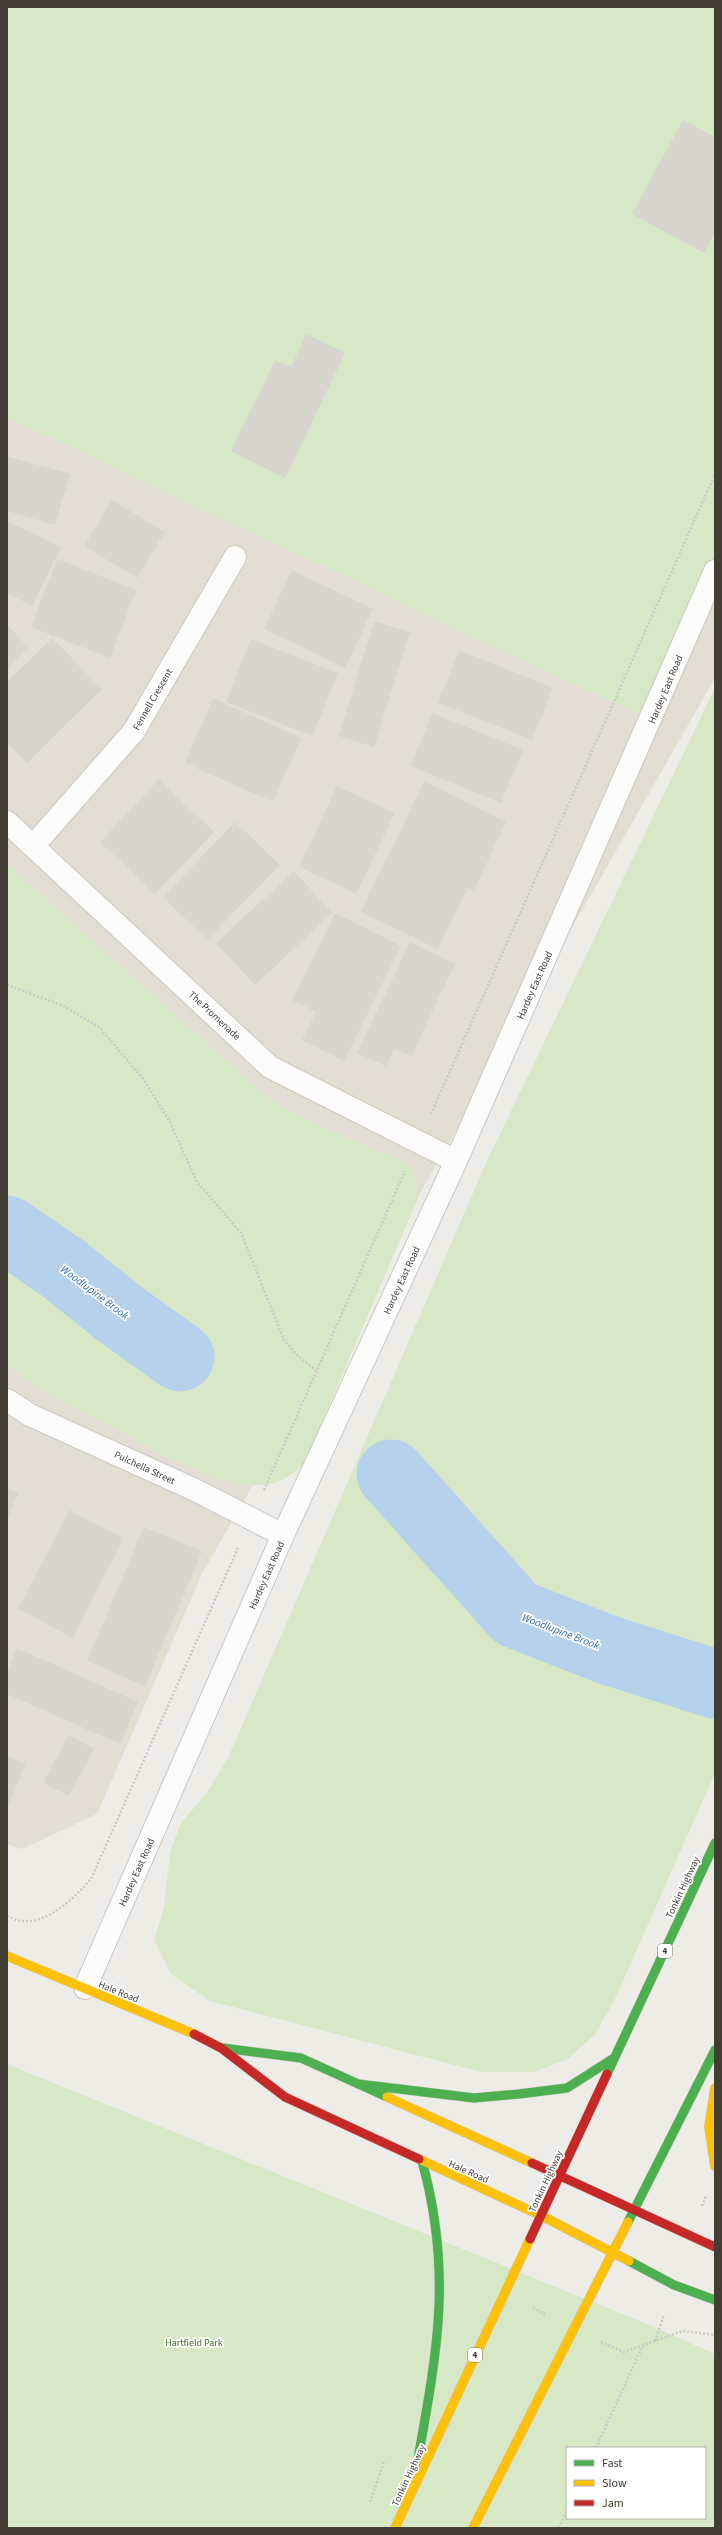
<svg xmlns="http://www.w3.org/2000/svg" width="722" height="2535" font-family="'Source Sans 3',sans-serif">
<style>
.residential{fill:#e2ded3}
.green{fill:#d7e8c6;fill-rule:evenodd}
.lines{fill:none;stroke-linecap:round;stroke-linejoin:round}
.river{stroke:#b6d1ec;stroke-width:69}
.building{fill:#d7d5ce}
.street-casing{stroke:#cac8c2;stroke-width:24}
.fast-casing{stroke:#cdcabd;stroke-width:10}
.slow-casing{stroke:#cdcabd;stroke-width:10}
.jam-casing{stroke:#cdcabd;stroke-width:10}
.path{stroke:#cccac5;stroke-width:2.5;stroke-dasharray:2 2;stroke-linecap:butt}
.street{stroke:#fcfcfb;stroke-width:22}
.fast{stroke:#4caf50;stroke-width:9}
.slow{stroke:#ffc107;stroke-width:9}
.jam{stroke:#c62828;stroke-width:9}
.labels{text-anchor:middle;stroke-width:3.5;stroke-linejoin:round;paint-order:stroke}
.shield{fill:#fff;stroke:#7b7870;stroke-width:1}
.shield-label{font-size:9px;font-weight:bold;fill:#423e33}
.street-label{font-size:10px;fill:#423e33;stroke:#fff}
.park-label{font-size:10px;fill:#3d7228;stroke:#fff}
.water-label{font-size:11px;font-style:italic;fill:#2f6bab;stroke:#fff}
</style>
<rect width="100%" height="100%" fill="#eeece6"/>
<path class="residential" d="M7,7H715V678L202,1574L97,1814L22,1849L7,1844Z"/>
<path class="green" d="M7,7H715V571L651,720L7,417Z
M715,688V1773L615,1999L595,2034L568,2059L534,2072H481L210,2001L171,1974L154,1940L164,1907L170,1852L181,1823L206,1794L228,1758L486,1163Z
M7,864L268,1098L299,1115L371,1149L398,1158L411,1168L418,1185V1198L304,1464C289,1477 277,1486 256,1485C210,1484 154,1449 114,1428C77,1408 40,1391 7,1365Z
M7,2064L647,2324L715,2354V2528H7ZM567,2448H705V2518H567Z"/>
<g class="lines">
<path class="river" d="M7,1230L64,1269L120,1314L180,1357
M391,1474L516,1614L608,1650L715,1684"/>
</g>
<path class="building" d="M683,120L715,137V232L704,253L632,214Z
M306,334L345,353L285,478L231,451L275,360L291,367Z
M7,456L70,474L55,525L7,511Z
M112,500L165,532L137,578L84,546Z
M7,521L61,547L32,606L7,593Z
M57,559L136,590L110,658L31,627Z
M292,570L373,609L345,668L264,629Z
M374,621L410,632L374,747L339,736Z
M7,625L29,648L7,668Z
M52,638L102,689L27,763L7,743V682Z
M251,639L338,673L312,736L226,702Z
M459,650L553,688L532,740L438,703Z
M213,698L301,738L273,802L185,763Z
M432,713L523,750L501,803L411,766Z
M159,779L214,832L155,894L100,842Z
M424,781L506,822L474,890L468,888L438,949L361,912Z
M337,786L395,813L356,894L299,867Z
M235,822L280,865L207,940L163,897Z
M294,871L332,913L255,985L216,943Z
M335,913L401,946L344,1061L302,1040L316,1012L292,1000Z
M410,942L455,964L411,1056L394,1049L386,1066L357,1053Z
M7,1487L19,1493L7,1519Z
M69,1510L124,1538L73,1638L18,1609Z
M144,1527L202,1551L145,1686L87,1661Z
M17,1648L138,1702L120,1744L7,1694V1671Z
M69,1735L94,1749L68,1796L43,1782Z
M7,1756L26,1764L7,1809Z"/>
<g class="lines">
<defs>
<path id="street" d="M7,822L270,1067L456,1161
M34,845L134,731L235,557
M7,1400L30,1415L193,1489L283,1535
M85,1988L283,1535L456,1161L715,571"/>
<path id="fast" d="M223,2048L301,2058L387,2097
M607,2074L715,1843
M358,2084L474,2098L519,2094L567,2088L614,2058
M628,2222L715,2050
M629,2261L674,2285L715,2300
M417,2464C437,2353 453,2273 422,2161"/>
<path id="slow" d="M7,1956L194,2034
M715,2088L709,2127L715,2166
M387,2097L532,2163
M419,2159L542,2216L629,2261
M395,2528L530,2239
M473,2528L628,2222"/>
<path id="jam" d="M194,2034L221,2048L285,2097L419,2159
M532,2163L715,2247
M530,2239L607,2074"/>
</defs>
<use href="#street" class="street-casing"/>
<use href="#fast" class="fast-casing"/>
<use href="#slow" class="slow-casing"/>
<use href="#jam" class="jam-casing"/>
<path class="path" d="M7,985L64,1006L100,1028L144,1080L170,1122L197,1182L241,1233L284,1340L297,1355L317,1371
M431,1114L715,474
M264,1490L405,1171
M7,1916C11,1917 17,1921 21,1921C49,1924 75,1897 91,1879L238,1548
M702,2206L706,2196
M533,2308L547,2315
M655,2341L664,2315
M601,2342L624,2352L683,2331L715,2335
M596,2448L643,2345
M370,2502L384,2462
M559,2528L567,2511"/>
<use href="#street" class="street"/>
<use href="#fast" class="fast"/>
<use href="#slow" class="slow"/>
<use href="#jam" class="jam"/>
</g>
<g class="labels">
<g class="shield">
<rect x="658" y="1944" width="14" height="14" rx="3"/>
<rect x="468" y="2348" width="14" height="14" rx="3"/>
</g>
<g class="shield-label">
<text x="665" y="1954">4</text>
<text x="475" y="2358">4</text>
</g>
<g class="street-label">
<text transform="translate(665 689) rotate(-67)" y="4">Hardey East Road</text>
<text transform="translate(152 699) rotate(-60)" y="4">Fennell Crescent</text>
<text transform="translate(534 985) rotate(-66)" y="4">Hardey East Road</text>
<text transform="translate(215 1015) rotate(43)" y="4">The Promenade</text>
<text transform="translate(401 1280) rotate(-65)" y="4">Hardey East Road</text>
<text transform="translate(145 1467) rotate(25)" y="4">Pulchella Street</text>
<text transform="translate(266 1575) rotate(-66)" y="4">Hardey East Road</text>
<text transform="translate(136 1872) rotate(-66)" y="4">Hardey East Road</text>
<text transform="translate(682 1887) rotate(-65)" y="4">Tonkin Highway</text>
<text transform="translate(119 1991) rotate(22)" y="4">Hale Road</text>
<text transform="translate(469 2171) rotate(24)" y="4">Hale Road</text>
<text transform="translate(545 2181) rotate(-65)" y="4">Tonkin Highway</text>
<text transform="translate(408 2475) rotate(-65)" y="4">Tonkin Highway</text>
</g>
<g class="park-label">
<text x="194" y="2346">Hartfield Park</text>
</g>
<g class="water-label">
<text transform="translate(95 1292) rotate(37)" y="4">Woodlupine Brook</text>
<text transform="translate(561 1631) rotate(21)" y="4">Woodlupine Brook</text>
</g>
</g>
<rect width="722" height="2535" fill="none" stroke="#423e33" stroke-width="16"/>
<rect x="566" y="2447" width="140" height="72" fill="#ffffff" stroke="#b3b2ad"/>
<rect x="574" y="2460" width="20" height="6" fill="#4caf50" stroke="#b3b2ad"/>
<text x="602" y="2467" font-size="12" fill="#423e33">Fast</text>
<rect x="574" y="2480" width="20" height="6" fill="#ffc107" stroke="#b3b2ad"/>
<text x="602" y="2487" font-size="12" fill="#423e33">Slow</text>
<rect x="574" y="2500" width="20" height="6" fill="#c62828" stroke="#b3b2ad"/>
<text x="602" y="2507" font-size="12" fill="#423e33">Jam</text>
</svg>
